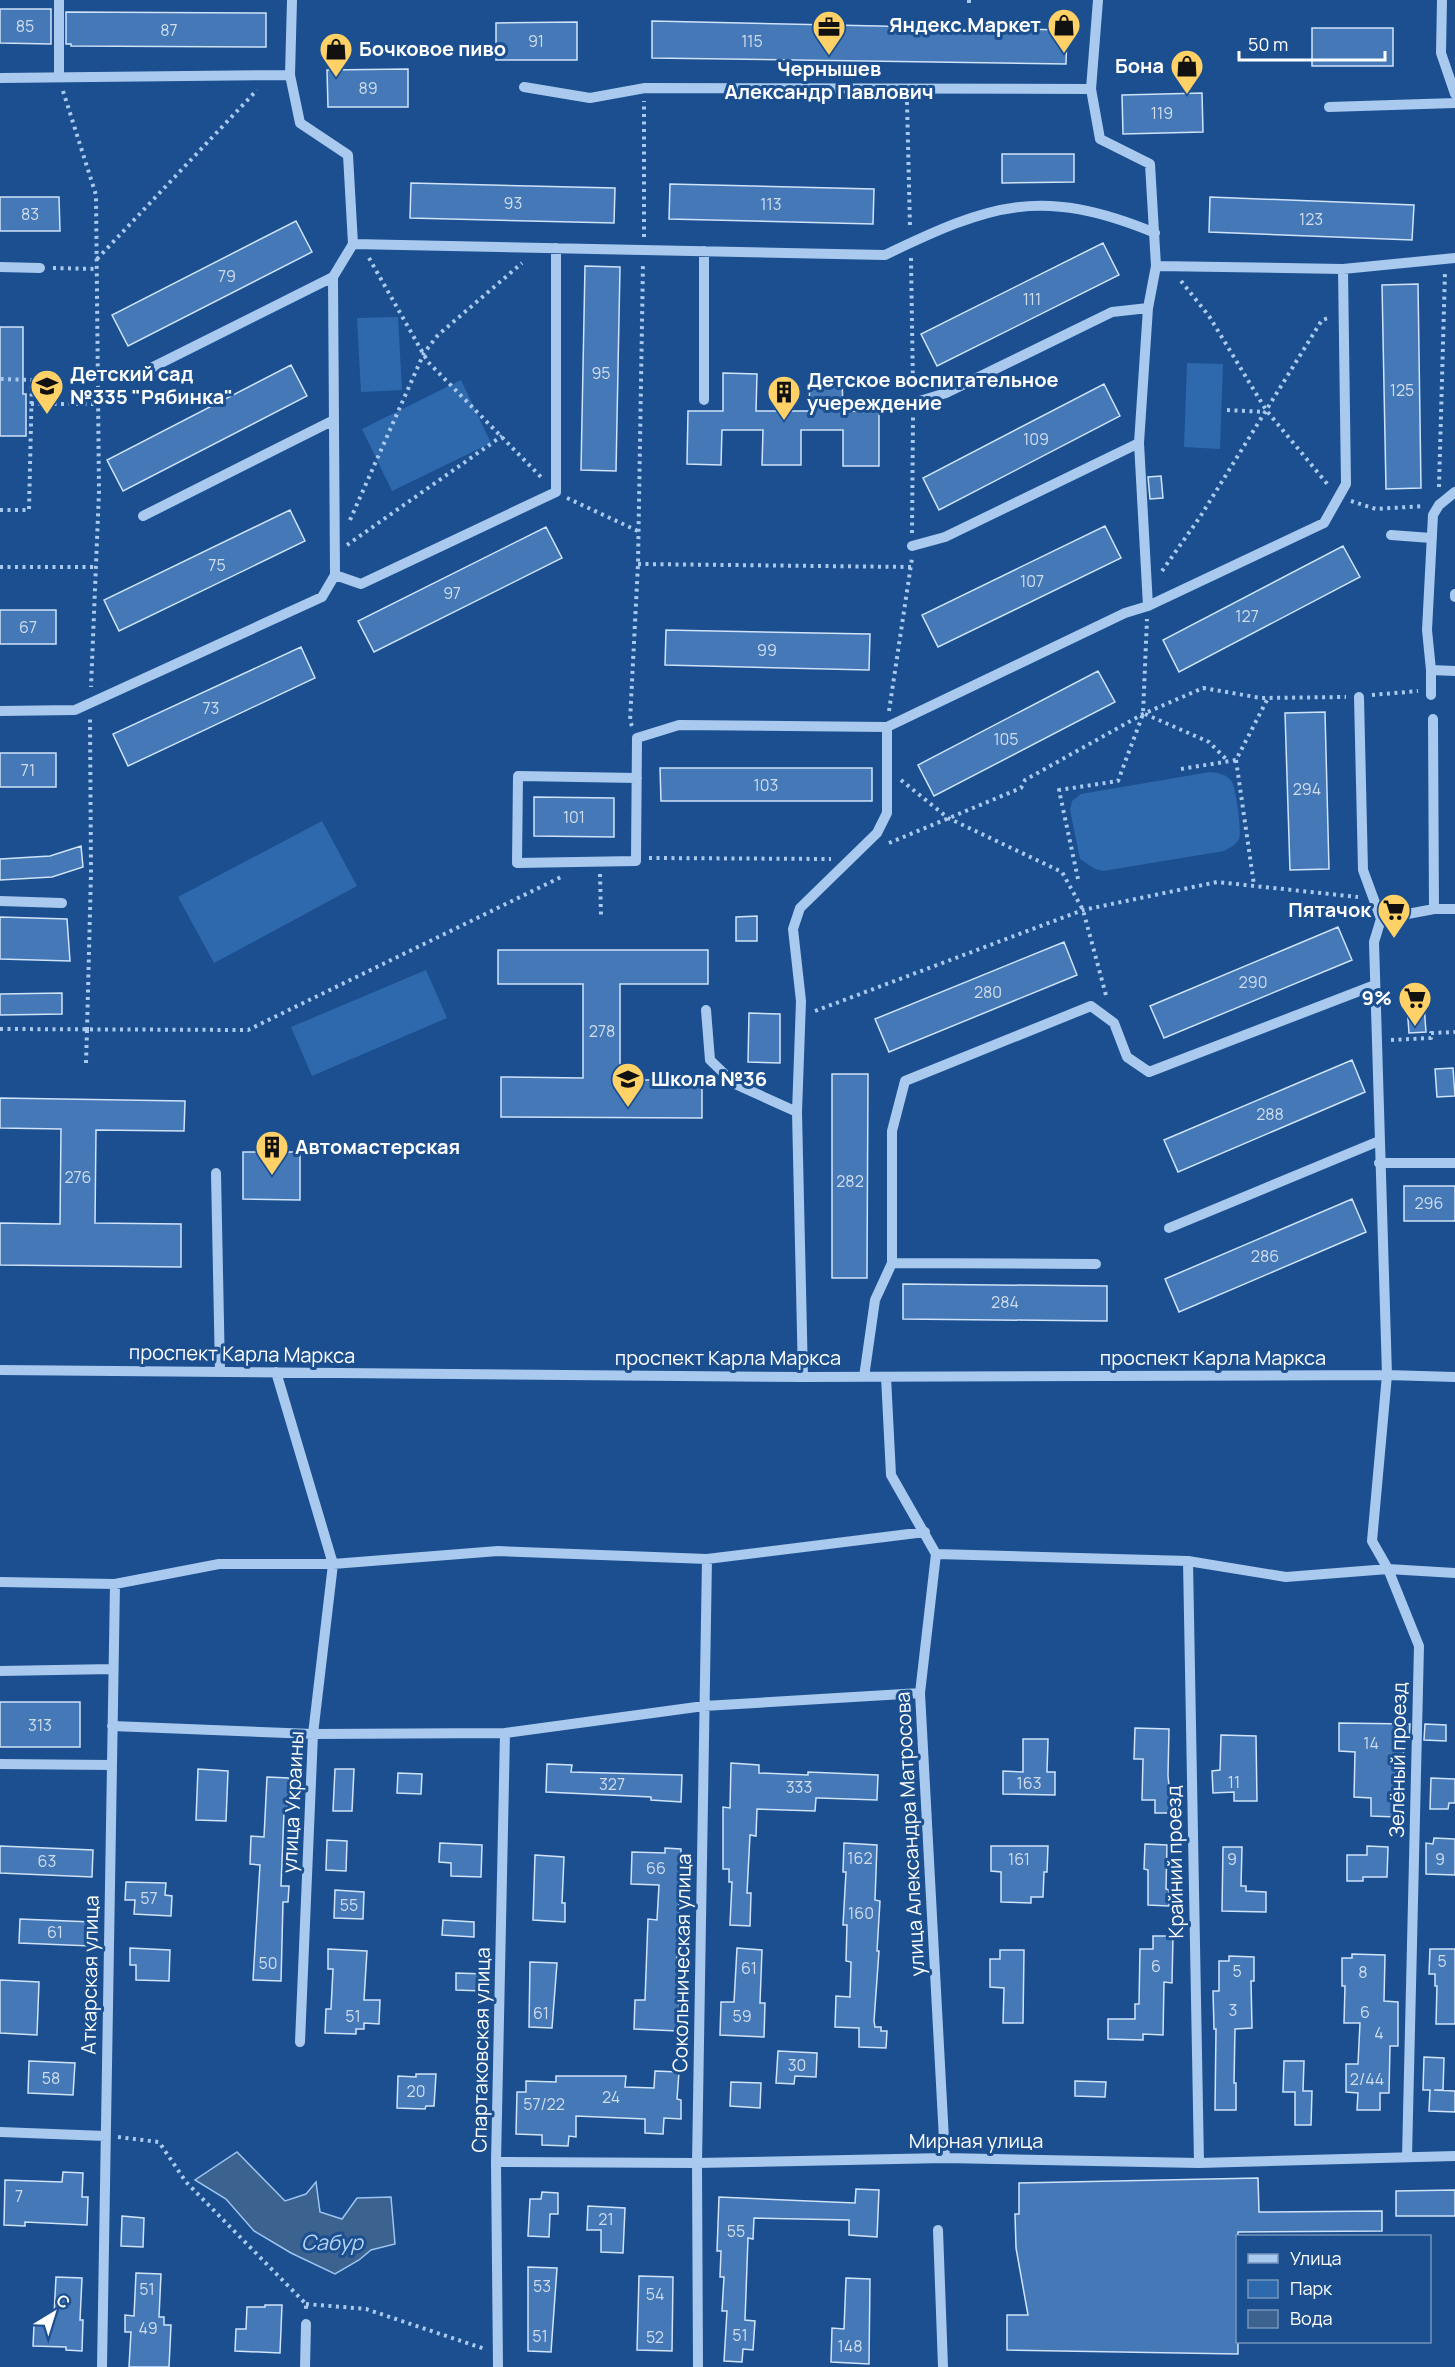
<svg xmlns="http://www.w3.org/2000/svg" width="1455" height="2367" font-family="Manrope,sans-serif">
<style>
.green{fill:#2e69ad}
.water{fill:#3c6290;stroke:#9cc4f0;stroke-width:1.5}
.building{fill:#4478b7;stroke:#cfe3fa;stroke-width:1.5}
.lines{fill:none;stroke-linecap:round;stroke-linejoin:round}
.path{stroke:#a9c9ee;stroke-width:4;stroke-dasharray:3 4.5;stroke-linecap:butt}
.minor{stroke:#a9c9ee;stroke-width:10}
.labels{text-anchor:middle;stroke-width:6;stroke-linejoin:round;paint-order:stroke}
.number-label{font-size:16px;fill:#d0dded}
.poi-label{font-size:20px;font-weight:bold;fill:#fff;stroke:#1b4f8f;text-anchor:start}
.street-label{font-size:20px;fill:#fff;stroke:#1b4f8f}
.water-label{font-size:21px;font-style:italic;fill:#b5d3f5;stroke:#1b4f8f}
</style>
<rect width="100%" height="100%" fill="#1b4f8f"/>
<path class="green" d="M398,317L402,390L361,392L357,318Z
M1187,363L1223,364L1220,449L1184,447Z
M461,380L491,443L392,491L362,429Z
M1210,772C1218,773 1227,774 1232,782C1236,789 1242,832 1239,839C1236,845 1229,848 1224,851L1103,871L1095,869L1080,859L1070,810L1072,801L1081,794Z
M322,821L357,886L214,963L178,897Z
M426,970L447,1018L312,1076L291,1027Z"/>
<path class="water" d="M237,2152L285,2201L306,2194L316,2182L320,2212L342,2219L357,2198L391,2197L395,2244L371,2250L359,2260L335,2274L291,2253L254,2231L226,2199L195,2180Z"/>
<path class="building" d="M0,9H51V44L0,43Z
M66,12L266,13V47L71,46V44H66Z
M652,21L1067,30L1066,64L652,58Z
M577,22V60H496V23Z
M1312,28H1393V66H1312Z
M408,69V107H328L327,70Z
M1202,93L1203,132L1123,134L1122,95Z
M1002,154H1074V182L1002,183Z
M411,183L615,188L614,223L410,218Z
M670,184L874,189L873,224L669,219Z
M0,197H59L60,231H0Z
M1210,197L1414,205L1412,240L1209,232Z
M296,221L312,252L128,346L112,315Z
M1103,243L1119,275L937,366L921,334Z
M585,266L620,267L616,471L581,470Z
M1418,284L1421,488L1386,489L1382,285Z
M0,327H23V394H26V436H0Z
M291,365L307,396L123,491L107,460Z
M723,373L757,374L756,411H809L810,377L842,376L843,411L879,412V466H843V430H801V465H762L763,430H722L721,465L687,464L688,411H723Z
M1104,384L1120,416L939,510L923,478Z
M1161,476L1163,498L1150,499L1148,477Z
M290,510L305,541L119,631L104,600Z
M1105,526L1121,558L938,647L922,615Z
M546,527L562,558L374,652L358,621Z
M1343,546L1360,577L1179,672L1163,640Z
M0,610H56V644H0Z
M666,630L870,634L869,670L665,665Z
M301,647L315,678L128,766L113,734Z
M1098,671L1115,702L934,796L918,765Z
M1325,712L1329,869L1290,870L1285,713Z
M0,753H56V787H0Z
M660,768H872V801H661Z
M534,797L614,798V837L534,836Z
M81,846L83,867L52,877L0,880V859L50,856Z
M757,916V941H736V917Z
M0,917L67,919L70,961L0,959Z
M1338,927L1352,960L1164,1038L1150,1006Z
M1064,942L1077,975L889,1052L875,1019Z
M498,950H708V984H620V1080H702V1118L501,1117V1077L583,1078V984H498Z
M62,993V1014L0,1015V994Z
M1424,1005L1426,1032L1409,1033L1407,1006Z
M749,1013L780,1014V1063L748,1062Z
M1352,1060L1365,1092L1178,1172L1164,1140Z
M1453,1068L1455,1096L1437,1097L1435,1069Z
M832,1074H868L867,1278H832Z
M0,1098L185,1101L184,1131L96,1130L95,1223L181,1224V1267L0,1265V1223L60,1224L61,1129L0,1128Z
M243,1152H300V1200L243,1199Z
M1404,1186H1455V1221H1404Z
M1352,1199L1366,1232L1179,1312L1165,1279Z
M903,1284L1107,1286V1321L903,1319Z
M0,1702H80V1747H0Z
M1339,1723L1410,1724L1409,1740H1404L1403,1767H1397L1396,1817L1371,1816V1798L1354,1797L1355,1752L1339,1751Z
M1425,1724L1446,1725V1741L1424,1740Z
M1135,1728L1169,1729L1168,1776L1172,1813H1155V1800H1142L1143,1759H1134Z
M1221,1735L1256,1736L1257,1801H1234V1792L1213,1793L1212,1771L1220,1770Z
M1023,1739H1048L1047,1772H1055V1795L1003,1794V1771L1023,1772Z
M731,1763L759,1765V1773L808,1775V1772L878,1775L877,1800L819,1798H816L815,1811L757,1809L756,1836L750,1835L747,1893H751L750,1926L730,1925L732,1882H729V1869H723V1807L730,1808Z
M547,1764L572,1765L571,1772L682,1775L681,1802L651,1800V1797L546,1792Z
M198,1769L228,1771L226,1821L196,1820Z
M335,1769H354L352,1811H333Z
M398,1773L422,1774L421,1794L397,1793Z
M267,1777L289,1778L287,1812H284L281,1886H289L288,1902H283L281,1981L253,1980L260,1865L250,1864L251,1836L264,1837Z
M1431,1778L1455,1779V1803H1449L1448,1809H1430Z
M1434,1838L1455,1839V1875L1426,1874V1843L1433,1844Z
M327,1840L347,1841L346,1871L326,1870Z
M440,1843L482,1845L481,1877L451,1876V1863L439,1862Z
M844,1843L877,1845L875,1900L880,1901L877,1951H879L874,2021L875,2027H881V2031H887L886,2048L859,2047V2028L835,2027L836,1996L850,1997L851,1962L846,1961L847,1925H843L846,1872H843Z
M1145,1844L1167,1845L1166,1889L1169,1890V1906L1148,1905V1870L1144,1869Z
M0,1846L93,1850L92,1877L0,1873Z
M991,1846H1048L1047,1872H1044L1043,1897H1031V1903L1001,1902V1872L991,1871Z
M1367,1846L1388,1847L1387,1877H1363V1881H1347V1855H1367Z
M1223,1847H1242L1241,1886H1246V1891L1266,1892V1912L1222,1911Z
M665,1848L681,1849L677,1958H681L678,2031L634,2029L635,2000H645L648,1919L657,1920L659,1885L631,1884L632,1852L665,1853Z
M535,1855L564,1857L562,1903H565V1922L533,1920Z
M126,1882L166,1883L165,1895L172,1896L171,1916L134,1914L135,1900H125Z
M335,1890L364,1892L363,1919L334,1918Z
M20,1919L92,1922L91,1946L19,1943Z
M443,1920L474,1922V1937L442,1935Z
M1153,1936H1173L1172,1983L1164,1982L1163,2035L1143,2034V2040L1108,2039V2019H1135V2004H1139L1140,1949H1153Z
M130,1948L170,1950L169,1981L136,1980V1965H130Z
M737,1948L762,1950L760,2003H765L764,2037L720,2035L721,2002H734Z
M328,1949L367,1951L364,2000H380L379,2024L364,2023V2029H356V2034L325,2033L326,2009H331L333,1969H328Z
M1430,1949H1455V2024H1436L1437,1986H1435V1974H1429Z
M1000,1950H1024L1023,2023H1003L1004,1988L990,1987V1959H1000Z
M1352,1954L1385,1955L1384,2001L1398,2002V2046H1390L1389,2093H1380V2110H1357L1358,2093L1346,2092V2064H1358L1360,2023H1344L1345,1986H1342V1958H1352Z
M1229,1956L1254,1957V1981H1251L1252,2028L1235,2029L1234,2083H1236V2110H1215L1216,2029H1214L1213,1991H1219V1961H1229Z
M530,1962L557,1963L552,2028L529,2027Z
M456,1973L484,1974L483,1991L456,1990Z
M0,1980L39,1982L37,2035L0,2033Z
M778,2051L817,2053L816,2077L795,2076L794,2084L776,2083Z
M1424,2057L1444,2058L1443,2090H1434L1455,2091V2112L1429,2111L1430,2090H1423Z
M29,2061L75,2063L73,2095L28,2093Z
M1284,2061H1304L1303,2091H1312L1311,2125H1295V2092H1283Z
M655,2071L679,2072L677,2099L681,2100V2119L664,2118L663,2134L645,2133V2119L576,2116V2137L569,2136L568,2146L542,2145V2135L516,2134L517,2092H526V2081L556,2082V2076H626L625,2087L654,2088Z
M416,2074H436L434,2106H426L425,2109L397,2108L398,2076L416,2077Z
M1075,2081L1106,2082L1105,2097L1075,2096Z
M731,2082L761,2083L760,2108L730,2106Z
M63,2172L83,2173L82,2197H88L87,2225L25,2222V2226L4,2225L5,2180L62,2182Z
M1258,2178L1259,2212L1382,2211V2231L1238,2232V2354L1007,2350V2315H1028L1016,2248L1015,2214H1019V2183Z
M856,2189L879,2190L877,2237L849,2235V2220L754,2218L753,2239L748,2238L745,2320L755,2321L753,2350L743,2349L742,2362L724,2361L727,2311H722L724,2277H720L721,2251H717L719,2197L855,2203Z
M1455,2190V2216H1396V2191Z
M542,2192L558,2193V2214H550L549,2237L528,2236L530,2199H541Z
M588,2206L625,2208L623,2253L601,2252V2230H587Z
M122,2216L144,2218L143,2247L121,2246Z
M528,2267L557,2268L551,2352L528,2351Z
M136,2273L161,2274L159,2317H164V2325H171L169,2367H129L131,2332H125V2315L134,2316Z
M639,2276L673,2277L672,2351L637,2350Z
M56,2277L82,2278L80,2320H83L82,2351L66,2350V2347L33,2346L34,2325L48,2326V2315H54Z
M846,2278L870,2279L869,2364L831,2362L832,2328L844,2329Z
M265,2305H282L280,2353L235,2351L236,2329H246L247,2307H265Z"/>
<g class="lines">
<path class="path" d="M969,0V3
M63,91L96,195L99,491L91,687
M907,102L910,227
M644,237V101
M369,258L428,362L541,477
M911,258L913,389
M97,259L257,90
M53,268L96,269
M1181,281L1209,316L1266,410L1329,486
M31,404H99
M1227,410L1265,412
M1439,487L1445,272
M567,498L638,531
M1351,501L1376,509L1424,506
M0,510H29L32,380L1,379
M350,520L424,353L438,335L522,263
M912,533L913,417
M347,545L502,436
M638,564L912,567
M0,567H96
M1162,571L1200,517L1322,320L1331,317
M1372,695L1418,691
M889,711L912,558
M1145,714L1209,742L1228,761
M632,726L630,721L638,564L643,263
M1236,760L1254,885
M1181,769L1236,760L1268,698
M901,780L948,818L1062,872L1083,910L1107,999
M889,843L1021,788L1025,780L1143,714L1203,688L1261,698L1346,697
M649,858L831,859
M600,874L601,916
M1078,879L1059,790L1118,781L1143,714L1147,619
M815,1011L1083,910L1217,882L1358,897
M0,1029L248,1030L561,877
M87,1030L91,873L90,719
M1391,1040L1431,1038V1033L1455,1032
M86,1063L87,1030
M118,2137L159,2142L186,2182L306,2304V2312
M306,2304L366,2309L485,2349"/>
<path class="minor" d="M1442,0L1441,53L1455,94
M59,77V0
M0,78L290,75
M524,87L590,98L645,88L1091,89
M1329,107L1455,103
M353,244L885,255C991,204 1041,186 1155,233
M1156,266L1343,269L1455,258
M0,267L40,268
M137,375L333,277
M704,400V251
M913,403L946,393L1112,312L1148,308
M1455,492L1439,505L1433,515L1427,630L1431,670L1455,671
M143,516L334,420
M1391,535L1431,538
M912,546L945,537L1139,443
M335,575L361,584L556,492V248
M1455,597V594
M1148,606L1324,523L1346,484L1343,269
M1431,670V695
M1359,697L1363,870L1381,919L1374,942L1387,1375L1372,1541L1388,1569L1419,1646L1407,2157
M0,711L75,710L322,597L335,575L333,277L353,244L348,155L300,123L290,75L292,0
M1433,719L1434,909
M637,778L518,776L517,863L636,861V858L637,738L679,725L887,727L1125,613L1148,606L1139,443L1148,308L1156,266L1150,164L1100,139L1091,89L1098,0
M0,901L62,903
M1381,919L1434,909H1455
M706,1010L710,1060L735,1084L797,1112
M1379,1163H1455
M216,1173L220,1372
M1169,1228L1379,1141
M892,1263L1096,1264
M0,1370L803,1377L1387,1375L1455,1377
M276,1372L333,1564L313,1734L300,2042
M803,1377L797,1112L801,1001L793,929L800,908L877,833L887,813V727
M864,1377L875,1300L892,1263V1131L905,1081L1091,1006L1114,1023L1127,1057L1149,1072L1375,985
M886,1377L891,1475L936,1554L920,1693L945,2158
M936,1554L1188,1561L1286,1577L1388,1569L1455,1573
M1188,1561L1199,2163
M0,1582L115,1584L219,1564H333L498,1551L707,1559L925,1532
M0,1671L113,1669
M112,1726L313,1734L505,1733L704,1706L920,1693
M0,1764L112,1765
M0,2132L106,2136
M496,2162L697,2163L945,2158L1199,2163L1455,2156
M938,2230L943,2367
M102,2367L115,1584
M305,2367L306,2324
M498,2367L496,2162L505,1733
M698,2367L697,2163L707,1559"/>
</g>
<defs>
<symbol id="shop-pin" viewBox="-11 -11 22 30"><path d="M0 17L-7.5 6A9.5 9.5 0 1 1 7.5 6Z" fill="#ffd166" stroke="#1b4f8f"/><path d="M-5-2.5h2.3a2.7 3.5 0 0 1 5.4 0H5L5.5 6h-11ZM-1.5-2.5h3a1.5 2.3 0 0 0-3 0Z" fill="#111"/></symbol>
<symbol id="office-pin" viewBox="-11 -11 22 30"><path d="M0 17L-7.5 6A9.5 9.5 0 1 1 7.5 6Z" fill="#ffd166" stroke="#1b4f8f"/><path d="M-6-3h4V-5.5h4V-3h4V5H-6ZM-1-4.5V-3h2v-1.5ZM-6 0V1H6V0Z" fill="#111"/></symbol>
<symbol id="school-pin" viewBox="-11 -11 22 30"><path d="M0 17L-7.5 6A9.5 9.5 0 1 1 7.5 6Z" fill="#ffd166" stroke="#1b4f8f"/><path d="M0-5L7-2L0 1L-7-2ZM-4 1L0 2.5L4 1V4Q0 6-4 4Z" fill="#111"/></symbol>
<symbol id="building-pin" viewBox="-11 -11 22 30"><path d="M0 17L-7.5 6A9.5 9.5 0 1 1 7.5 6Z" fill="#ffd166" stroke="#1b4f8f"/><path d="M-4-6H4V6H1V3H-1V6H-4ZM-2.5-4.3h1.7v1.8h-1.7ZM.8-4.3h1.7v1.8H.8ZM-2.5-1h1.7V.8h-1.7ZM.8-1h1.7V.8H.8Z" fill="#111"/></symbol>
<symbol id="supermarket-pin" viewBox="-11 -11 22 30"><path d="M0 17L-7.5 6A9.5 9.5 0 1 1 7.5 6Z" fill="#ffd166" stroke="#1b4f8f"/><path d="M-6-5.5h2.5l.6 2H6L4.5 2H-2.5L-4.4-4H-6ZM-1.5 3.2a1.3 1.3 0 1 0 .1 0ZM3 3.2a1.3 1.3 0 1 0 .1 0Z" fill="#111"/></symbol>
</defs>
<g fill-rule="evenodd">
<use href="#shop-pin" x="1045" y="6" width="38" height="52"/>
<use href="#office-pin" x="810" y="8" width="38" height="52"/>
<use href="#shop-pin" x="317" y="30" width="38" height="52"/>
<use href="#shop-pin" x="1168" y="47" width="38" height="52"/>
<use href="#school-pin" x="28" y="367" width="38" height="52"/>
<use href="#building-pin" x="765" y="373" width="38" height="52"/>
<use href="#supermarket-pin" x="1375" y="891" width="38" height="52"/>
<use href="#supermarket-pin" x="1396" y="979" width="38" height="52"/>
<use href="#school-pin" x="609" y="1060" width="38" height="52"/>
<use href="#building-pin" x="253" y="1128" width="38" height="52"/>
</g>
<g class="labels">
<g class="number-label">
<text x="25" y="32">85</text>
<text x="169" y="36">87</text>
<text x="536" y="47">91</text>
<text x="752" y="47">115</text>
<text x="368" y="94">89</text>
<text x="1162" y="119">119</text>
<text x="513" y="209">93</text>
<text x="771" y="210">113</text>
<text x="30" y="220">83</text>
<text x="1311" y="225">123</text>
<text x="227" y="282">79</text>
<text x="1032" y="305">111</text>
<text x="601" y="379">95</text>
<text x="1402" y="396">125</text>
<text x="1036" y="445">109</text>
<text x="217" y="571">75</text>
<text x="1032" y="587">107</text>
<text x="452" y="599">97</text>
<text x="1247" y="622">127</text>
<text x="28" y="633">67</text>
<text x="767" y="656">99</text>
<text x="211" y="714">73</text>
<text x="1006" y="745">105</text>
<text x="28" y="776">71</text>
<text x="766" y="791">103</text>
<text x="1307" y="795">294</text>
<text x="574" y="823">101</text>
<text x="1253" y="988">290</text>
<text x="988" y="998">280</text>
<text x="602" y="1037">278</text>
<text x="1270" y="1120">288</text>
<text x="78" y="1183">276</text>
<text x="850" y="1187">282</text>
<text x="1429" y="1209">296</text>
<text x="1265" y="1262">286</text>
<text x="1005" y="1308">284</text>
<text x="40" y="1731">313</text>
<text x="1371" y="1749">14</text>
<text x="1234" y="1788">11</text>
<text x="1029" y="1789">163</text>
<text x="612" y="1790">327</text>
<text x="799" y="1793">333</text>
<text x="860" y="1864">162</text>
<text x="1019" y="1865">161</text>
<text x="1232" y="1865">9</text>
<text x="1440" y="1865">9</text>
<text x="47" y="1867">63</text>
<text x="656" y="1874">66</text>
<text x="149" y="1904">57</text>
<text x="349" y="1911">55</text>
<text x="861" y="1919">160</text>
<text x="55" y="1938">61</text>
<text x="1442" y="1967">5</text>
<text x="268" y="1969">50</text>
<text x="1156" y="1972">6</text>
<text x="749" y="1974">61</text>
<text x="1237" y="1977">5</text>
<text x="1363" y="1978">8</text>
<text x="1233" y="2016">3</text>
<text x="1365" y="2018">6</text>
<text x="541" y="2019">61</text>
<text x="353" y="2022">51</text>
<text x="742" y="2022">59</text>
<text x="1379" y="2039">4</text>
<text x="797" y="2071">30</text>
<text x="51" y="2084">58</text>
<text x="1367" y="2085">2/44</text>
<text x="416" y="2097">20</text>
<text x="611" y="2103">24</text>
<text x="544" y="2110">57/22</text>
<text x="19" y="2202">7</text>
<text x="606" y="2225">21</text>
<text x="736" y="2237">55</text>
<text x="542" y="2292">53</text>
<text x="147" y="2295">51</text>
<text x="655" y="2300">54</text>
<text x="148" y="2334">49</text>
<text x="740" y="2341">51</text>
<text x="540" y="2342">51</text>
<text x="655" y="2343">52</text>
<text x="850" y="2352">148</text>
</g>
<g class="poi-label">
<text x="1041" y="32" text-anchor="end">Яндекс.Маркет</text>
<text x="359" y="56">Бочковое пиво</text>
<text x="1164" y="73" text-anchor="end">Бона</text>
<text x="829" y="76" text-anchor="middle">Чернышев<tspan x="829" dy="23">Александр Павлович</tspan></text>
<text x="70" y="381">Детский сад<tspan x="70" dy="23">№335 "Рябинка"</tspan></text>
<text x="807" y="387">Детское воспитательное<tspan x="807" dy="23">учереждение</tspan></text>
<text x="1371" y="917" text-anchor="end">Пятачок</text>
<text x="1392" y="1005" text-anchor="end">9%</text>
<text x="651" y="1086">Школа №36</text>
<text x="295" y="1154">Автомастерская</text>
</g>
<g class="street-label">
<text transform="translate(242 1354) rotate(1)" y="7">проспект Карла Маркса</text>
<text x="728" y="1365">проспект Карла Маркса</text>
<text x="1213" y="1365">проспект Карла Маркса</text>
<text transform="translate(1398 1760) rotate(-89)" y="7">Зелёный проезд</text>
<text transform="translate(293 1802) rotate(-87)" y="7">улица Украины</text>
<text transform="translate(910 1834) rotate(-93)" y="7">улица Александра Матросова</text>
<text transform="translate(1175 1862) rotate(-91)" y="7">Крайний проезд</text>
<text transform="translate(682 1963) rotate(-89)" y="7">Сокольническая улица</text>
<text transform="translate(90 1975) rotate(-89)" y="7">Аткарская улица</text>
<text transform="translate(481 2050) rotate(-89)" y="7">Спартаковская улица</text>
<text x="976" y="2148">Мирная улица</text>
</g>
<g class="water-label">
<text x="332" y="2250">Сабур</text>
</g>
</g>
<rect x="1236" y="2235" width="195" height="108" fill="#1b4f8f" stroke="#7695bc" stroke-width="1.5"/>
<rect x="1248" y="2254" width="30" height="9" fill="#a9c9ee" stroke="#7695bc" stroke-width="1.5"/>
<text x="1290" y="2265" font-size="18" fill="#ffffff">Улица</text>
<rect x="1248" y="2280" width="30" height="18" fill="#2e69ad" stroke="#7695bc" stroke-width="1.5"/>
<text x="1290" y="2295" font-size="18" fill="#ffffff">Парк</text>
<rect x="1248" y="2310" width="30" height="18" fill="#3c6290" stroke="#7695bc" stroke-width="1.5"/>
<text x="1290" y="2325" font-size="18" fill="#ffffff">Вода</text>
<g transform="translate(54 2313) rotate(38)" stroke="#1b4f8f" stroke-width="4.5" paint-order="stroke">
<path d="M0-4.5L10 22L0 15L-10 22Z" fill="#ffffff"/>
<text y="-9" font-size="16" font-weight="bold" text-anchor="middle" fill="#ffffff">С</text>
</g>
<path d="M1239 51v9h146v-9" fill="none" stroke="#ffffff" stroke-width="3"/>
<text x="1248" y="51" font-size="18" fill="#ffffff" stroke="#1b4f8f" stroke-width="4.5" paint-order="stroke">50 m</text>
</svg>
